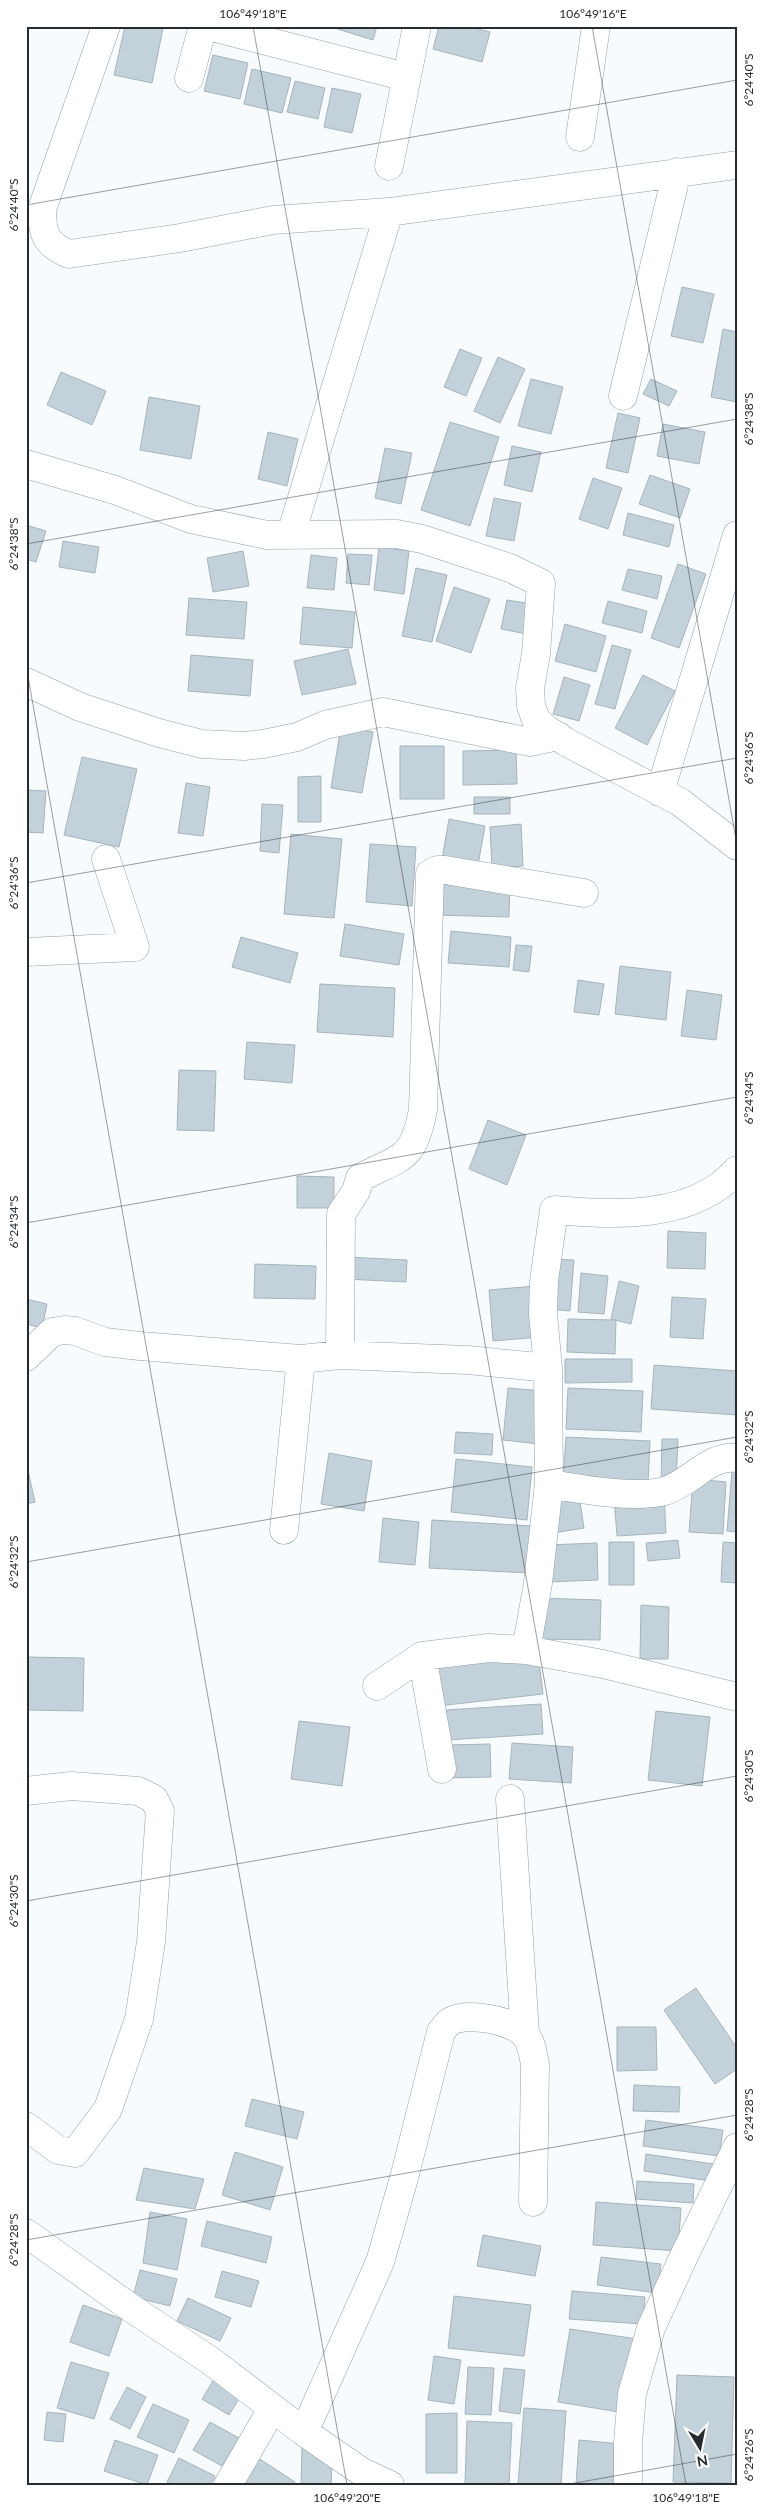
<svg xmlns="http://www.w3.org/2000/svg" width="763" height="2511" font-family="Lato,sans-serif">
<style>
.building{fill:#c3d1db;stroke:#a6b4bd}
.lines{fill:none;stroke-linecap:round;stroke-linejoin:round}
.minor-casing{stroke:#93a0a9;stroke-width:29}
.minor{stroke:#fff;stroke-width:28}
.ticks{fill:none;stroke:#252b2f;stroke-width:1;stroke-opacity:0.45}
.neatline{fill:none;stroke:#252b2f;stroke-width:2}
.ticks-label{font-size:12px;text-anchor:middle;fill:#252b2f}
</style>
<rect width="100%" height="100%" fill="#f8fbfd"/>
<path class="building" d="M125,26L163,28L152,83L114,75Z
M328,26H377L373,40Z
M439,26H467L490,32L482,62L433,49Z
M213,55L248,63L240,99L204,91Z
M252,69L291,78L282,113L244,104Z
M295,81L325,88L318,119L287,112Z
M332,88L361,94L352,133L324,127Z
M682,287L714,294L703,343L671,336Z
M723,329L737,332V402L711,397Z
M460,349L482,358L466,396L444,387Z
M498,357L525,369L500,423L474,411Z
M61,372L106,391L92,425L47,405Z
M531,379L563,387L551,434L518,426Z
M651,379L677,391L669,406L643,394Z
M149,397L200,406L191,459L140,450Z
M618,413L640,418L628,473L606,468Z
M450,422L499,437L470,526L421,510Z
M663,424L705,432L699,464L657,456Z
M268,432L298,439L287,486L258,479Z
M512,446L541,452L532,492L504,485Z
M385,448L412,453L401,504L375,498Z
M650,475L690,489L680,518L639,504Z
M593,478L622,488L608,529L579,519Z
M494,498L521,503L514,541L486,536Z
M628,513L674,525L669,547L623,535Z
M26,525L46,531L36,562L26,559Z
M63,541L99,547L95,573L59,567Z
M379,547L409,551L404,594L374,590Z
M243,551L249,586L213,592L207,558Z
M348,554L372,555L369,585L346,583Z
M311,555L337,558L334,590L307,588Z
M678,564L706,574L679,648L651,638Z
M416,568L447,575L432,642L402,636Z
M628,569L662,576L657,599L622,590Z
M454,587L490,599L471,653L436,641Z
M189,598L247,602L244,639L186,635Z
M507,600L538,605L532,635L501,629Z
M608,601L647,611L642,633L602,623Z
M303,607L355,612L352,648L300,644Z
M565,624L606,636L596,672L555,661Z
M612,645L631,650L615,709L595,704Z
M348,649L356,684L302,695L294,661Z
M191,655L253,660L250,696L188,691Z
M643,675L675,691L647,745L615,728Z
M564,677L590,685L579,721L553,714Z
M341,726L373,732L362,793L331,788Z
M400,746H444V799H400Z
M516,750L517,784L463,785V751Z
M82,757L137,769L119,847L64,835Z
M321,776V822H298V777Z
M186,783L210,787L203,836L178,833Z
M26,790L46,791L43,833L26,832Z
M474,797H510V814H474Z
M262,804L283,805L279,853L260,851Z
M449,819L485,826L478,865L442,859Z
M521,824L523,866L492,868L490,827Z
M291,834L342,839L334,918L284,914Z
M370,844L416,847L412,906L366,902Z
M433,881L510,882L509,917L432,915Z
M345,924L404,934L399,965L340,956Z
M451,931L511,937L509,967L448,963Z
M241,937L298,953L290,983L232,967Z
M516,945L532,946L529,972L513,970Z
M620,966L671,972L666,1020L615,1014Z
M578,980L604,984L599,1015L574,1012Z
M320,984L395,988L393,1037L317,1032Z
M687,990L722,995L716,1040L681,1036Z
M247,1042L295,1045L292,1083L244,1079Z
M179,1070L216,1071L214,1131L177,1130Z
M488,1120L526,1135L507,1185L469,1169Z
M297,1176L334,1177V1208H297Z
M668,1231L706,1233L705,1269L667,1268Z
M346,1257L407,1260L406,1282L345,1279Z
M551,1259L574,1260L570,1311L548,1309Z
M255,1264L316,1266L315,1299L254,1298Z
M581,1273L608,1276L604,1314L578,1312Z
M619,1281L639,1286L631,1324L611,1319Z
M535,1286L540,1337L493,1341L489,1290Z
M672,1297L706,1299L703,1339L670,1337Z
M26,1299L47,1304L42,1328L26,1324Z
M568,1319L616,1320L615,1354L567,1352Z
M565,1359H632V1382L565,1383Z
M654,1365L737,1371V1415L651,1409Z
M508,1388L543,1391L539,1444L503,1440Z
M568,1388L643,1391L641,1432L566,1429Z
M456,1432L493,1434L492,1455L454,1453Z
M566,1437L650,1441L648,1484L563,1479Z
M662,1439H678L676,1483H661Z
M329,1453L372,1461L364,1511L321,1504Z
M456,1459L532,1467L527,1520L451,1512Z
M26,1461L35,1502L26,1504Z
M732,1471H737V1532L727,1531Z
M693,1479L726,1482L723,1534L689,1532Z
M579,1495L584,1528L553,1533L549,1499Z
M664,1495L666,1533L617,1536L614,1498Z
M383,1518L419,1522L415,1565L379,1562Z
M432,1520L532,1526L529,1573L429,1568Z
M678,1540L680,1558L648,1561L646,1543Z
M609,1542H634V1585H609Z
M723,1542L737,1543V1583L721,1582Z
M597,1543L598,1580L548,1582L547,1545Z
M537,1598L601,1600L600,1640L536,1639Z
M641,1605L669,1607L668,1659H640Z
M538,1653L543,1694L438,1706L434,1665Z
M26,1657L84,1658L83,1711L26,1710Z
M541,1704L543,1734L447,1740L446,1710Z
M656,1711L710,1717L702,1786L648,1780Z
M299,1721L350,1727L342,1786L291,1779Z
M512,1743L573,1747L571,1783L509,1779Z
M490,1744L491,1777L447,1778V1745Z
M696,1988L737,2048V2069L715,2084L664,2010Z
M617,2027H656L657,2070L617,2071Z
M634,2085L680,2087L679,2112L633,2111Z
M252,2099L304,2112L297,2139L245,2126Z
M646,2120L723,2130L719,2156L643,2146Z
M235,2152L283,2167L270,2210L222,2195Z
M646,2154L713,2164L710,2181L644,2171Z
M144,2168L204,2179L195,2209L136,2200Z
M637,2181L694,2184L693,2203L636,2199Z
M596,2202L681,2208L678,2251L593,2245Z
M150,2212L187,2219L177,2270L143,2263Z
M207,2221L272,2237L266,2263L201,2246Z
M483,2235L541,2246L535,2276L477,2266Z
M601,2257L661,2264L657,2293L597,2285Z
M140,2270L177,2279L170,2306L133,2297Z
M222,2271L259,2281L251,2307L215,2297Z
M572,2291L645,2297L643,2324L569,2319Z
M454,2296L531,2305L524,2356L448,2348Z
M188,2298L231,2318L220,2341L177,2321Z
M83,2305L122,2319L109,2356L70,2342Z
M570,2329L637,2339L625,2413L558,2402Z
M434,2356L461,2360L454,2404L428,2400Z
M71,2362L109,2373L94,2419L57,2408Z
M468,2367L494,2368L491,2415L465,2414Z
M504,2368L525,2370L520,2414L499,2411Z
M677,2375L734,2377L731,2483L673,2482Z
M216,2376L243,2392L229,2415L202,2399Z
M127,2387L146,2397L130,2429L110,2419Z
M153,2404L189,2420L174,2453L137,2437Z
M524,2408L566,2411L561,2485H518Z
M47,2412L66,2414L63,2442L44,2440Z
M457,2413V2473H426V2414Z
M467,2421L512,2423L509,2485H465Z
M210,2422L239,2438L222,2466L193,2450Z
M115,2440L158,2455L147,2485L104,2471Z
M579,2440L622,2444L619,2485H576Z
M302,2446L332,2466L331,2485H301Z
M255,2456L295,2482L294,2485H236Z
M179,2458L215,2476L211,2485H173L167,2482Z"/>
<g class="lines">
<defs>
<path id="minor" d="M106,26L42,209C42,233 45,244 69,254L180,238L273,220L389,212L737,165
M208,26L406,77
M189,78L203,26
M580,137L596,26
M389,166L417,26
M623,396L677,172
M26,464L115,490L191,519L267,535L397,534L422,539L510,568L541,583L536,654L530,688L531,706L536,720L546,729L566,742L680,802L737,846
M291,534L389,212
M26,682L80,707L159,733L202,744L244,746L263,744L297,737L325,725L383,712L530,742L558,736
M660,792L737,535
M26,952L135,947L106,859
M340,1355L341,1214L356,1191L360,1178C401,1156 413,1162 423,1110L430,874L437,870H445L584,893
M26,1357L52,1332L65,1330L75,1331L105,1342L140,1346L301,1359L340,1355L389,1357L468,1360L548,1368
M549,1484C581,1489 634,1499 665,1491C691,1483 709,1454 737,1458
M284,1530L301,1359
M526,1650L538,1583L549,1484L548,1368L543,1314L544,1281L554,1210C614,1215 693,1220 737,1170
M422,1656L442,1769
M377,1686L422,1656L489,1648L526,1650L603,1664L737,1697
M26,1791L71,1786L138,1791L154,1799L160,1811L151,1942L139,2019L108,2109L75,2153L58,2150L26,2126
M510,1799L525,2034
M26,2233L131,2308L211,2361L304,2432L362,2472L390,2485
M304,2432L380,2262L404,2178L441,2032C444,2028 447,2023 451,2021C468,2012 513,2020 525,2035C532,2042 533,2055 535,2064L533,2202
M228,2485L272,2409
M628,2485V2443L632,2394L651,2328L684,2256L737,2147"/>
</defs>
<use href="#minor" class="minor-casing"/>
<use href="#minor" class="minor"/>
</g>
<path class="ticks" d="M253,26L686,2485M592,26L737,845M26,205L737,80M26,544L737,419M26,665L347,2485M26,883L737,758M26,1223L737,1097M26,1562L737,1437M26,1901L737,1776M26,2240L737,2115M564,2485L737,2454"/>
<rect width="763" height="2511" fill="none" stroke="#ffffff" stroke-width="55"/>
<g transform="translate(700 2448) rotate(170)" stroke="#ffffff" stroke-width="4" paint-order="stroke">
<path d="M0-4L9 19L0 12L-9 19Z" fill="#252b2f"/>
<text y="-8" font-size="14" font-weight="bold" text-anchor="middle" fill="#252b2f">N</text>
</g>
<rect x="28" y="28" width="708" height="2456" class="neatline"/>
<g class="ticks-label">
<text x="253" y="18">106°49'18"E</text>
<text x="593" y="18">106°49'16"E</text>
<text transform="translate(749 80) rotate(-90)" y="4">6°24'40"S</text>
<text transform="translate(14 205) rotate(-90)" y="4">6°24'40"S</text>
<text transform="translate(749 419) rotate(-90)" y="4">6°24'38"S</text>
<text transform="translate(14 544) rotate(-90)" y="4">6°24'38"S</text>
<text transform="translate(749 758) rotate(-90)" y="4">6°24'36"S</text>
<text transform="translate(14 883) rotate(-90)" y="4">6°24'36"S</text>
<text transform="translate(749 1098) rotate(-90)" y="4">6°24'34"S</text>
<text transform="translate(14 1222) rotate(-90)" y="4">6°24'34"S</text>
<text transform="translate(749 1437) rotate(-90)" y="4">6°24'32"S</text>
<text transform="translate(14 1562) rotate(-90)" y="4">6°24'32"S</text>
<text transform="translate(749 1776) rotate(-90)" y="4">6°24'30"S</text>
<text transform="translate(14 1901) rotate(-90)" y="4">6°24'30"S</text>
<text transform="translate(749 2115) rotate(-90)" y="4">6°24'28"S</text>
<text transform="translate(14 2240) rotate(-90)" y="4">6°24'28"S</text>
<text transform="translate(749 2455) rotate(-90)" y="4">6°24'26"S</text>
<text x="347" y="2502">106°49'20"E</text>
<text x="686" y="2502">106°49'18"E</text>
</g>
</svg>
